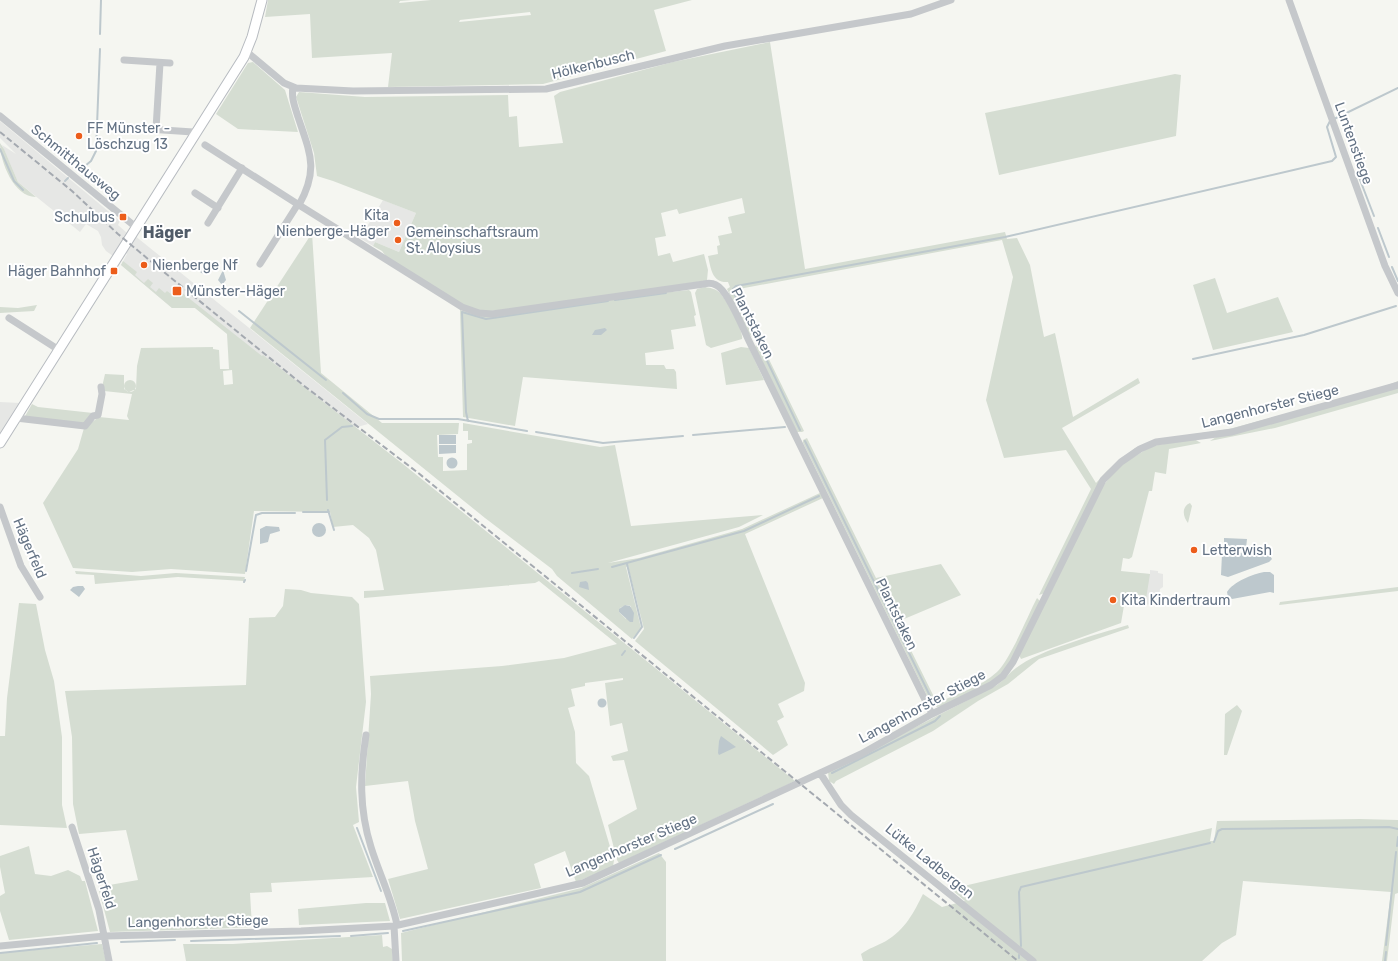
<svg xmlns="http://www.w3.org/2000/svg" width="1398" height="961" font-family="Rubik,sans-serif">
<style>
.built{fill:#e6e7e5}
.green{fill:#d5ddd2;fill-rule:evenodd}
.water{fill:#bdc8cd}
.lines{fill:none;stroke-linecap:round;stroke-linejoin:round}
.stream{stroke:#bdc8cd;stroke-width:2}
.secondary-casing{stroke:#b7bbc0;stroke-width:11}
.minor{stroke:#c5c8cb;stroke-width:7}
.secondary{stroke:#fff;stroke-width:9}
.rail{stroke:#a4a9b0;stroke-width:2;stroke-dasharray:6 3;stroke-linecap:butt}
.poi-dot{fill:#ec5d1b;stroke:#fff;stroke-width:1.5}
.labels{text-anchor:middle;stroke-width:4;stroke-linejoin:round;paint-order:stroke}
.street-label{font-size:14px;fill:#637284;stroke:#fff}
.poi-label{font-size:14px;fill:#637284;stroke:#fff;text-anchor:start}
.quarter-label{font-size:16px;font-weight:bold;fill:#515c69;stroke:#fff}
</style>
<rect width="100%" height="100%" fill="#f5f6f1"/>
<path class="built" d="M0,121L120,221L118,225L127,233L129,231L368,424L350,429L195,308H172L121,265L127,254L119,247L113,256L106,251L102,245L101,237L98,231L86,224L80,232L18,182L2,145L16,154L0,138Z
M383,200L416,213L399,252L375,242L373,246L360,238Z
M0,402L20,403L0,434Z
M1150,570L1158,571V573L1163,574V587L1160,589L1159,597L1153,596L1152,605L1138,604L1139,595L1126,594V602V572L1150,574Z"/>
<path class="green" d="M268,0H412L400,1L399,3L431,0H692L654,10L666,51L543,84L388,87L392,53L312,58L310,14L265,17ZM530,12L531,15L459,22L460,20Z
M770,42L805,269L1005,232L1007,239L1017,238L1030,265L1044,337L1055,333L1073,417L1138,378L1140,383L1062,428L1096,483L1107,471L1135,448L1154,440L1229,429L1378,389L1398,381V383L1388,388L1235,429C1182,440 1138,431 1101,480L1045,593L1039,595L1091,489L1066,450L1004,458L986,400L1013,277L1002,240L739,289L737,293L757,333L752,337L748,333L727,289L730,287L728,282C712,283 711,269 708,256L718,254L717,246L720,245L718,236L732,233L728,217L745,213L742,198L679,214L677,209L661,213L666,236L655,238L658,256L670,253L673,262L704,254L708,270L707,280L704,281L519,308C507,310 494,313 482,311C457,307 411,273 388,259L382,251L373,246L375,242L399,252L416,213L333,181L317,176L314,153L296,97L299,92L365,97L508,95L509,117L517,116L519,147L563,143L554,96L560,92L673,62Z
M253,62L285,90L298,132L238,129L216,114L248,63Z
M1175,74L1181,75L1176,136L999,175L985,113Z
M0,143L4,149L18,182L36,197C14,197 0,162 0,143Z
M312,233L321,373L382,423H459L458,434L437,435L438,457H443V471L467,470V444L472,443V440H468V431H463V423L600,447L615,445L631,526L763,515L739,527L608,563L639,558L742,529L820,493L823,498L745,534L805,683L804,691L778,704L784,717L777,721L788,745L773,755L635,641L644,629L628,566L626,567L641,628L632,639L557,576L552,569L485,518L250,328ZM626,605L631,606L626,619L619,612L620,608Z
M123,261L137,272L135,275L144,283L148,279L153,283L150,287L156,292L159,288L165,293L167,291L171,294L176,288L262,356L263,355L403,464L795,781L619,863L617,860L608,825L637,809L624,760L613,761L611,756L628,751L622,723L610,726L605,683L623,680V678L585,683V686L571,689L575,706L568,708L575,732L576,763L589,776L614,860L613,867L576,882L565,851L534,864L541,888L400,919L388,879L428,869L415,821L408,781L365,786L371,694L370,676L502,666L564,658L617,644L539,581L535,583L364,598V591L384,590L376,550L369,538L353,525L333,527L330,512L254,511L245,574L171,569L132,572L73,568L43,503L78,449L84,428L99,417L129,420L127,416L132,394L104,391L102,387L105,374L124,375V389L129,392L136,389L137,366L141,348L213,347V349L219,350L220,369H229L227,334L195,308H172L121,265ZM232,370L233,384L224,385L223,371Z
M1215,278L1227,313L1278,297L1293,332L1213,350L1193,285Z
M705,287C711,288 716,289 720,293C726,299 744,331 742,339L711,348L706,345L695,293L697,289Z
M689,290L691,292L696,315L694,316L696,326L671,330L674,349L645,353L646,365H664L666,369H674L676,372L677,389L523,377L515,426L463,417L460,310L472,313Z
M37,305L34,311L0,313V307L18,308Z
M757,343H761L804,431L802,432H797L755,347Z
M741,347L749,348L764,380L726,385L721,353Z
M124 386a6 6 0 1 1 12 0a6 6 0 1 1-12 0Z
M1398,388V393L1275,428L1210,441L1216,437Z
M32,404L38,407L93,413L85,425L24,418Z
M807,438L876,578L941,564L961,595L897,622L937,703C956,694 981,687 997,672C1010,660 1028,615 1037,598L1040,601L1011,662L997,679L942,706L937,707L931,704L803,443V440Z
M1194,439L1201,443L1169,449L1166,474L1155,472L1152,491H1149L1132,557L1129,559L1123,558L1121,571L1150,574L1146,599H1143L1144,595L1126,594L1121,623L1021,659L1019,655L1102,487L1119,466L1152,446Z
M1190,503L1192,506L1188,523C1183,517 1181,507 1190,503Z
M75,571L141,576L176,573L245,577L244,581L178,577L95,584L94,575L76,574Z
M1398,587V591L1279,605L1280,602Z
M285,589L301,590L311,593L352,597L359,604L366,702L356,787L359,822L353,825L373,877L271,883L272,892L250,893L252,927L210,929V925H208V929L110,932L98,887L138,880L126,830L79,834L73,804L72,737L65,691L246,685L249,618L275,617L283,606Z
M19,603L36,604L45,650L54,681L62,737V805L67,828L0,825V736H5L7,698Z
M1128,625L1129,628L1039,659L1008,684L978,701L933,731L836,781L834,784L829,781L828,772L997,685C1004,680 1009,673 1016,668C1039,650 1098,634 1128,625Z
M1237,705L1242,711L1227,755H1224L1225,714Z
M1360,819L1398,820V893L1395,894L1387,961H1382L1391,892L1243,881L1236,935L1222,943L1202,961H863L861,954C869,948 877,946 886,941C905,930 914,912 923,894L942,907L965,901L951,889L1212,828L1210,841H1214L1217,821Z
M29,846L35,874L51,876L68,870L80,876L82,881H85L98,931L9,940L0,911V896L5,893L0,867V856Z
M659,853L666,862V961H402L401,933L581,888Z
M366,903H385L390,921L299,925L298,909Z
M382,935L383,947L387,946L392,949L393,961H186L183,944H233Z
M102,944L106,961H0V953Z"/>
<path class="water" d="M197,263L209,266V272L206,274L201,273L195,265Z
M223,270L226,280L222,285L218,280Z
M605,328L607,330L601,335H592L595,330Z
M439,435H456V444H439Z
M439,445H456V453L439,454Z
M446.5 463a5.5 5.5 0 1 1 11 0a5.5 5.5 0 1 1-11 0Z
M312 530a7 7 0 1 1 14 0a7 7 0 1 1-14 0Z
M266,526L279,527L280,531L270,534L268,542L260,544V529Z
M1224,538L1247,539L1246,548L1224,547Z
M1224,552L1269,554L1272,559L1269,562L1228,577L1221,575L1222,554Z
M1264,572H1270L1274,575V593L1270,592L1232,599L1228,597L1227,592C1233,582 1253,574 1264,572Z
M586,581L588,583L589,590L579,587L580,582Z
M78,586H83L85,589L79,597L70,590L73,587Z
M625,605L630,606L634,613L633,622H630L619,612V609Z
M597.5 703a4.5 4.5 0 1 1 9 0a4.5 4.5 0 1 1-9 0Z
M721,736L736,747L719,755L718,753L719,741Z"/>
<g class="lines">
<path class="stream" d="M100,34L101,0
M1334,119L1398,88
M0,149L14,181L23,190
M79,171L91,161L96,151L100,49
M1357,172L1374,216
M65,181L68,178
M1378,228L1389,257
M1392,267L1398,281
M615,300L666,293
M239,311L326,380
M753,331L734,293L733,289L736,286L1005,237L1332,161L1336,157L1327,127L1330,121
M759,344L800,430
M1193,359L1304,335L1396,306
M343,393L367,414L379,419H458L527,431
M468,421L466,412L462,312L486,319L608,301
M536,432L603,443L683,436
M693,435L785,427
M805,441L934,704
M327,500L325,440L342,427L352,426
M328,510L334,530
M303,512H329
M627,564L642,627L634,638
M612,567L744,531L819,496
M246,571L256,515L262,513H295
M572,573L598,569
M244,582L245,580
M622,655L625,651
M832,773L935,721L940,716
M357,828L381,891
M1214,842L1218,831L1222,829L1389,827L1398,829
M1397,846L1398,837
M675,849L773,804
M403,931L580,892L661,855
M351,936L388,933
M191,941L340,936
M121,942L175,940
M1386,945L1396,852
M1021,946L1019,892L1021,887L1210,843
M0,953L97,943
M1019,958V955
M1385,961L1386,952"/>
<defs>
<path id="secondary" d="M0,443L244,57L252,37L262,0"/>
</defs>
<use href="#secondary" class="secondary-casing"/>
<path class="minor" d="M1289,0L1385,266L1398,293
M247,52L284,83L296,88L353,91L546,89L725,46L911,14L951,0
M124,60L170,63
M293,87C291,98 295,107 298,117C310,153 319,169 299,205L462,307L479,313L492,314L704,284C708,283 712,283 716,285C728,290 743,329 749,341L932,714
M0,116L137,228
M118,127L193,132L196,133
M156,129L160,63
M205,145L299,205
M195,193L218,208
M208,223L242,168
M260,264L298,204
M9,318L59,350
M16,418L85,426L93,416L98,415L102,394L101,387
M0,507L21,566L40,597
M366,735C360,774 359,809 371,847C379,873 392,899 397,925
M820,773L841,805L851,815L1033,961
M72,827L99,910L109,961
M394,926L396,961
M0,946L105,936L301,931L394,926L583,883L861,754L932,714L991,685L1003,676L1013,662L1103,480L1121,462L1140,449L1156,442L1232,432L1398,385"/>
<use href="#secondary" class="secondary"/>
<path class="rail" d="M0,132L72,191L118,234L154,264L303,385L417,472L1018,961"/>
</g>
<g class="poi-dot">
<circle cx="79" cy="136" r="4"/>
<rect x="119" y="213" width="8" height="8" rx="2"/>
<circle cx="397" cy="223" r="4"/>
<circle cx="398" cy="240" r="4"/>
<circle cx="144" cy="265" r="4"/>
<rect x="110" y="267" width="8" height="8" rx="2"/>
<rect x="172" y="286" width="10" height="10" rx="2"/>
<circle cx="1194" cy="550" r="4"/>
<circle cx="1113" cy="600" r="4"/>
</g>
<g class="labels">
<g class="street-label">
<text transform="translate(593 64) rotate(-14)" y="5">Hölkenbusch</text>
<text transform="translate(1354 143) rotate(70)" y="5">Luntenstiege</text>
<text transform="translate(76 162) rotate(39)" y="5">Schmitthausweg</text>
<text transform="translate(753 323) rotate(63)" y="5">Plantstaken</text>
<text transform="translate(1270 406) rotate(-14)" y="5">Langenhorster Stiege</text>
<text transform="translate(30 548) rotate(67)" y="5">Hägerfeld</text>
<text transform="translate(897 614) rotate(64)" y="5">Plantstaken</text>
<text transform="translate(922 706) rotate(-28)" y="5">Langenhorster Stiege</text>
<text transform="translate(631 845) rotate(-23)" y="5">Langenhorster Stiege</text>
<text transform="translate(930 861) rotate(39)" y="5">Lütke Ladbergen</text>
<text transform="translate(102 878) rotate(72)" y="5">Hägerfeld</text>
<text transform="translate(198 921) rotate(-1)" y="5">Langenhorster Stiege</text>
</g>
<g class="poi-label">
<text x="87" y="133">FF Münster -<tspan x="87" dy="16">Löschzug 13</tspan></text>
<text x="389" y="220" text-anchor="end">Kita<tspan x="389" dy="16">Nienberge-Häger</tspan></text>
<text x="115" y="222" text-anchor="end">Schulbus</text>
<text x="406" y="237">Gemeinschaftsraum<tspan x="406" dy="16">St. Aloysius</tspan></text>
<text x="152" y="270">Nienberge Nf</text>
<text x="106" y="276" text-anchor="end">Häger Bahnhof</text>
<text x="186" y="296">Münster-Häger</text>
<text x="1202" y="555">Letterwish</text>
<text x="1121" y="605">Kita Kindertraum</text>
</g>
<g class="quarter-label">
<text x="167" y="238">Häger</text>
</g>
</g>
</svg>
